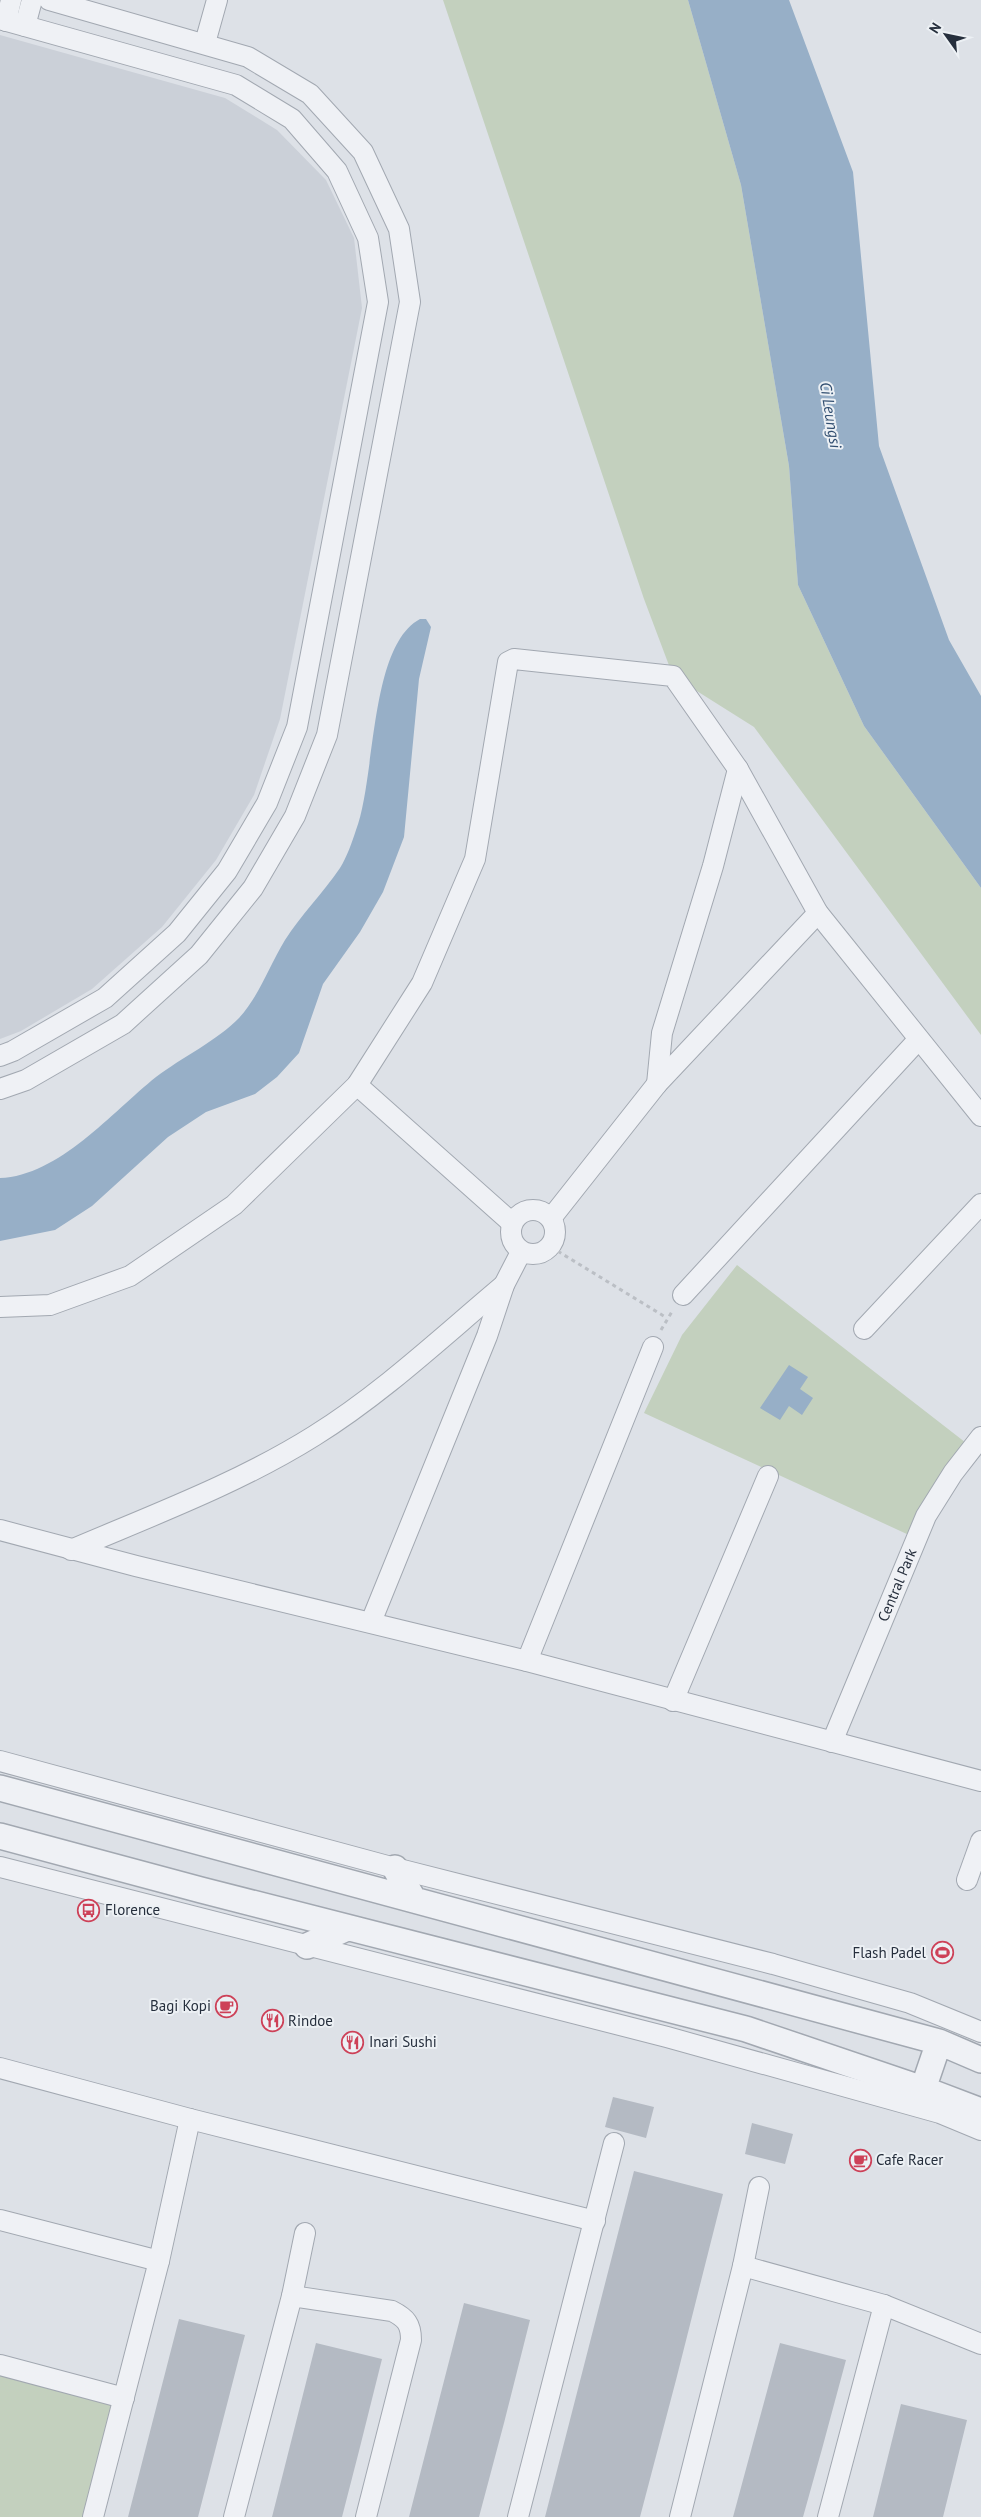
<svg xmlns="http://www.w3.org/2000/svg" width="981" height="2517" font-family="'PT Sans',sans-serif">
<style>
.built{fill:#cbd0d8}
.green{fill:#c3d0be}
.water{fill:#97afc7}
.building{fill:#b4bac3}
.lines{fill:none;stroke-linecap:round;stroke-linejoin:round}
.minor-casing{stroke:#a2a8b1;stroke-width:22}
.tertiary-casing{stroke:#a2a8b1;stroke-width:28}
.path{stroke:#bbbfc5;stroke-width:3;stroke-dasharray:4 4;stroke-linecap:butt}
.minor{stroke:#eff1f5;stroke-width:20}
.tertiary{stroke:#eff1f5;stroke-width:25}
.labels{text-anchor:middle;stroke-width:4;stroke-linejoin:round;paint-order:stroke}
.street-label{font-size:15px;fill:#262f3d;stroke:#ecf0f4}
.poi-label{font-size:15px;fill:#262f3d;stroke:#ecf0f4;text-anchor:start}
.water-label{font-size:16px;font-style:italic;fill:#314e70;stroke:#ecf0f4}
</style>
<rect width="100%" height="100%" fill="#dde1e7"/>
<path class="built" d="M0,35L225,98L277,130L326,180L354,238L362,308L280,719L254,795L216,860L162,927L92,989L21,1031L0,1039Z"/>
<path class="green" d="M443,0H688L741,185L789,466L798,585L864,726L981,888V1035L754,727L673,676L644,599Z
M737,1265L970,1446L909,1535L644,1413L682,1335Z
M0,2372L110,2404L112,2418L87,2517H0Z"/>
<path class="water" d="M688,0H789L853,172L879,446L949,640L981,696V888L864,726L798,585L789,466L741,185Z
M420,619H426L431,627L419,679L404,837L383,892L360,932L323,984L299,1053L277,1077L255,1094L206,1112L168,1137L92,1206L55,1230L0,1241V1178C59,1176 112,1112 156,1077C181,1058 218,1040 239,1018C260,995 269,966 285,940C301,915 323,893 340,868C347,857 352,842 356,830C376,778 369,646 420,619Z
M789,1365L808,1377L800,1389L813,1398L802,1415L789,1406L780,1420L760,1408Z"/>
<path class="building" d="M613,2097L654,2107L646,2138L605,2127Z
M752,2123L793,2134L785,2164L745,2154Z
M634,2171L723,2194L676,2380L640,2517H545Z
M464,2303L530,2320L504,2423L479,2517H409Z
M179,2319L245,2335L241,2350L198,2517H128Z
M316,2343L382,2359L359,2451L342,2517H272Z
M780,2343L846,2360L822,2449L803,2517H733Z
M901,2404L967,2420L943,2517H873Z"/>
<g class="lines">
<defs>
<g id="minor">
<path d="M0,19L236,85L292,119L337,171L368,238L378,302L297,727L267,803L227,871L177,933L105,998L13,1051L0,1056"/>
<path d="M6,21L11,0"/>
<path d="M25,26L32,0"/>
<path d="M205,43L217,0"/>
<path d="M657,1084L662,1033L713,866L738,769"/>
<path d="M357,1085L512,1223"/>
<path d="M0,1089L26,1080L123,1024L199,955L253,888L295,816L327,735L410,302L399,229L363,152L310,94L248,57L49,0"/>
<circle cx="533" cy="1232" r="22"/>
<path d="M552,1217L657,1084L818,913"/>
<path d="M683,1295L918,1040"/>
<path d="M0,1307L50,1305L130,1276L234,1205L357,1085L422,983L475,859L508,662L514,659L673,676L738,769L818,913L981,1116"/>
<path d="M864,1329L981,1204"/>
<path d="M0,1530L136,1566L527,1661L981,1781"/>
<path d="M71,1550C153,1515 239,1483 314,1436C383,1393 442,1337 504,1285"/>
<path d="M371,1622L487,1336L504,1285L521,1252"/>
<path d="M527,1661L653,1347"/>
<path d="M673,1701L768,1476"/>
<path id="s1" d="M832,1742L926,1516L953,1473L981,1437"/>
<path d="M0,1761L395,1868L773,1964L910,2003L981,2032"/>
<path d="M0,1867L667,2037L940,2113L981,2130"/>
<path d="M967,1880L981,1841"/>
<path d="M0,2068L190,2119L595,2221"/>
<path d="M0,2220L159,2261"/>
<path d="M743,2266L884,2305L981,2344"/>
<path d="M292,2296L305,2233"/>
<path d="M0,2365L124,2398"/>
<path d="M93,2517L159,2261L190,2119"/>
<path d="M234,2517L292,2296L392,2311C406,2318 411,2324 411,2340L366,2517"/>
<path d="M518,2517L614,2143"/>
<path d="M680,2517L743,2266L759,2187"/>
<path d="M828,2517L884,2305"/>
</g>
<path id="tertiary" d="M0,1788L939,2042L981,2060
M0,1836L201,1890L746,2029L923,2089L981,2111
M395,1868L414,1900
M307,1946L347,1928
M923,2089L939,2042"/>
</defs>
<use href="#minor" class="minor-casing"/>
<use href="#tertiary" class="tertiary-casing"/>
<path class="path" d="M551,1247L667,1318
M661,1330L673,1310"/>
<use href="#minor" class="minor"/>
<use href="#tertiary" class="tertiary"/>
</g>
<defs>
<symbol id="bus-ring" viewBox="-11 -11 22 22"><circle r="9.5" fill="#ecf0f4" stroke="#cd4158" stroke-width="1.5"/><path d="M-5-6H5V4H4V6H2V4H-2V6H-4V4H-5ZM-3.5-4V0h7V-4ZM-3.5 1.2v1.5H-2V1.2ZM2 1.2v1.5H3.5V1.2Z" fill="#cd4158"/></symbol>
<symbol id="stadium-ring" viewBox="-11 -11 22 22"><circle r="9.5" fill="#ecf0f4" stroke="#cd4158" stroke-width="1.5"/><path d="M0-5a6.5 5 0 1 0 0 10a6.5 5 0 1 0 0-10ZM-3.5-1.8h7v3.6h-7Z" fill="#cd4158"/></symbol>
<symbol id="cafe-ring" viewBox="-11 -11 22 22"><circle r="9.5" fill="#ecf0f4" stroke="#cd4158" stroke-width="1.5"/><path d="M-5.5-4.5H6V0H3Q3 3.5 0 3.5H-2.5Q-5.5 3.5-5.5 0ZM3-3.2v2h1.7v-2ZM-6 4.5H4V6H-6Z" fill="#cd4158"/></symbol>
<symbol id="restaurant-ring" viewBox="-11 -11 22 22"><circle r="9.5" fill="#ecf0f4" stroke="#cd4158" stroke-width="1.5"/><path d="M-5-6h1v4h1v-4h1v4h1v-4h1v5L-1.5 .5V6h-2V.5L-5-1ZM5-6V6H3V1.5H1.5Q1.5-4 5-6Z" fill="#cd4158"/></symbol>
</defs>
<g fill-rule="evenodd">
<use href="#bus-ring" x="76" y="1898" width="25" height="25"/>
<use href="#stadium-ring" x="930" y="1940" width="25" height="25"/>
<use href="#cafe-ring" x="214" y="1994" width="25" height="25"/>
<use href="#restaurant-ring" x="260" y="2008" width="25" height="25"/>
<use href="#restaurant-ring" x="340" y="2030" width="25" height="25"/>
<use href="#cafe-ring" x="848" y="2148" width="25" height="25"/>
</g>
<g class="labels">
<g class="street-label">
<text dy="5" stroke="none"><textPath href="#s1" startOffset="170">Central Park</textPath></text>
</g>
<g class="poi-label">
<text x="105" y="1915">Florence</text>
<text x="926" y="1958" text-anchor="end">Flash Padel</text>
<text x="211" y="2011" text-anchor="end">Bagi Kopi</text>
<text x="288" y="2026">Rindoe</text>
<text x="369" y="2047">Inari Sushi</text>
<text x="876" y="2165">Cafe Racer</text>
</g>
<g class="water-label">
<text transform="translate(831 415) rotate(81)" y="6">Ci Leungsi</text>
</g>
</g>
<g transform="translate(946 35) rotate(303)" stroke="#ecf0f4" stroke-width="4" paint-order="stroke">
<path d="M0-4L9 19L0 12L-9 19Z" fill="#262f3d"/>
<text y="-8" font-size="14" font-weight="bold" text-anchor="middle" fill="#262f3d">N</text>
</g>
</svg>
